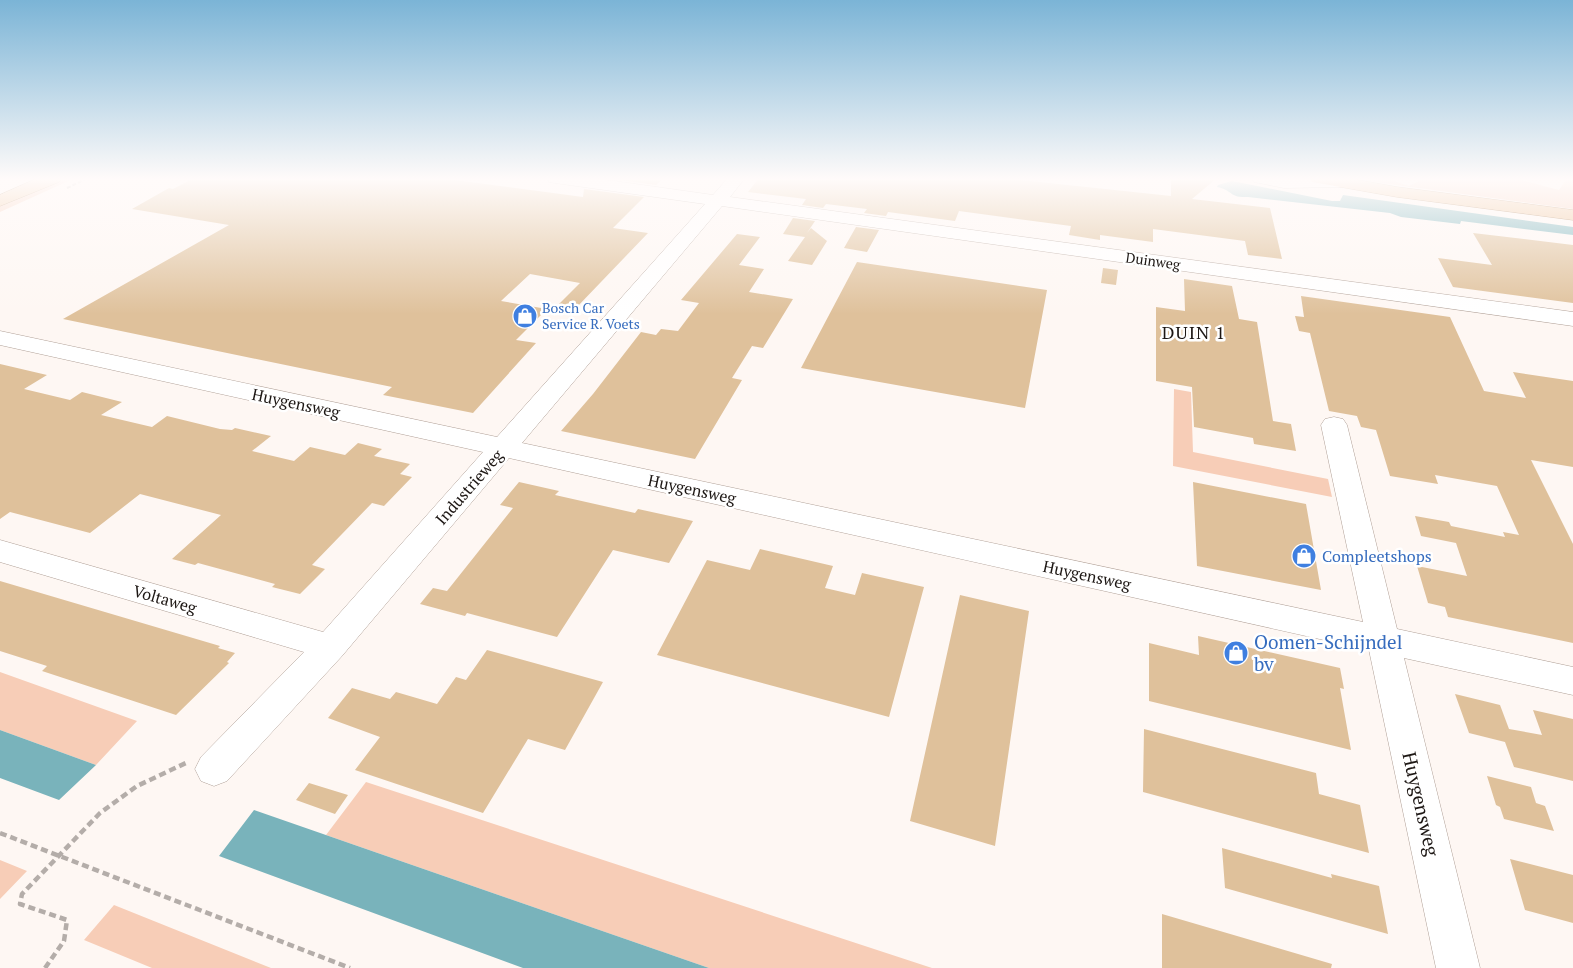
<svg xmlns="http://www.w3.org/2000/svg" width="1573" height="968" font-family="'PT Serif',serif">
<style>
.green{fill:#f7cdb7}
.water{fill:#79b3bb}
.building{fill:#dfc19b}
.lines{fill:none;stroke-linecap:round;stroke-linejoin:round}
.minor-casing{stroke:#b0a097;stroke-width:1}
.major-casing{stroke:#9c6a38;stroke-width:1}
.path-far1{stroke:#b4ada9;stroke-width:2;stroke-dasharray:4 2;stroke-linecap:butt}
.path{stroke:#b4ada9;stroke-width:4.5;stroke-dasharray:7 4;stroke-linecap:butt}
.minor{fill:#fff;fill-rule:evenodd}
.major{fill:#edc194;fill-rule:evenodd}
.labels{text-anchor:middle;stroke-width:5;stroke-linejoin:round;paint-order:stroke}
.far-street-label{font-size:14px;fill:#1d1714;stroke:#fff}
.far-shop-label{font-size:14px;fill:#366cbe;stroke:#fff;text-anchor:start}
.street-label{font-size:16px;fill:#1d1714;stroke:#fff}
.shop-label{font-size:16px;fill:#366cbe;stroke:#fff;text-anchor:start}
.neighbourhood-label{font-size:18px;letter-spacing:1px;fill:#1d1714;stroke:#fff}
.near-shop-label{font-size:19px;fill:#366cbe;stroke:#fff;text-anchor:start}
.near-street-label{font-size:19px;fill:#1d1714;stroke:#fff}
</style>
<rect width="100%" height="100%" fill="#fef7f3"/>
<path class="green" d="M61,178H75L0,212V205Z
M1345,178H1385L1409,186L1425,178H1514L1559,190L1567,178H1573V209Z
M1174,389L1191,392L1193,452L1328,479L1332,497L1173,466Z
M0,672L137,721L96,765L0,730Z
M366,782L932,968H709L326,835Z
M0,860L27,871L0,899Z
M114,905L271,968H152L84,940Z"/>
<path class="water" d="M1232,181L1332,201H1340L1343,195L1573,227V235L1461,221L1460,224L1401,217L1390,213L1248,197C1229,198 1233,190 1217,187L1218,185Z
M0,730L96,765L59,800L0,778Z
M254,810L709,968H523L219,856Z"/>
<path class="building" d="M194,178H439L583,197L584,189L644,197L613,228L648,233L577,307L559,304L580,283L530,274L501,301L547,309L516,340L536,343L473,413L383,395L392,387L63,319L229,225L132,209L169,188L173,189Z
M607,178H664L656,185Z
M759,178L821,180L822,178H1003L1171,196V178H1217L1192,199L1270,208L1282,259L1248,255L1245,241L1153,229V242L1100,235V240L1069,235L1071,226L959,211L955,221L888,212L886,216L864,213L867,209L826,204L823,208L802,205L806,199L748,192Z
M793,218L815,221L807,233L811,228L827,241L812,265L788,261L805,237L783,234Z
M856,227L879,230L867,252L844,248Z
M1473,233L1573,245V303L1453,287L1438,258L1492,265Z
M737,234L760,237L739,265L764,269L749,292L793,299L763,348L752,346L732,378L742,380L695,459L561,431L593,394L641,332L656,335L661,329L678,331L699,303L681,300Z
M857,262L1047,290L1025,408L801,368Z
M1103,268L1118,270L1116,285L1101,283Z
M1184,279L1232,286L1239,319L1257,322L1273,421L1291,424L1296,451L1254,444L1253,438L1194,427L1192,387L1156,381V307L1185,311Z
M1301,296L1450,317L1484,391L1526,398L1513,372L1573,381V467L1531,460L1573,544V643L1448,617L1445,607L1428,603L1417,566L1467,576L1456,543L1421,536L1415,516L1449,522L1451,526L1505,537L1503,532L1519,535L1497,486L1435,475L1438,484L1390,476L1376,430L1361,427L1357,416L1329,411L1310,333L1299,331L1295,316L1304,317Z
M0,364L47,375L24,389L70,400L82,392L122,402L101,415L152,427L167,416L220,429L232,430L235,428L271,436L252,451L294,461L310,447L345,455L358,443L382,449L374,456L410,464L400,474L412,477L384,506L372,503L312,565L325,569L300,594L272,587L275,584L198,563L195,565L172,559L221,515L140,494L90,533L10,512L0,519Z
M519,482L559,491L555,495L635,513L638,509L693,521L669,563L613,550L557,637L467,613L465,616L420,604L433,588L447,591L513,508L500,505Z
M1193,482L1306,504L1321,590L1197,566Z
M760,549L833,566L825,588L855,595L862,573L924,587L889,717L657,655L707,560L750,570Z
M0,581L220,646L218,648L235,653L227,662L229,663L176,715L42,671L47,666L0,651Z
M960,595L1029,611L995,846L910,821Z
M1198,636L1340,668L1344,689L1340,688L1351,750L1149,701V643L1199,655Z
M487,650L603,682L565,750L528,739L483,813L355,770L380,737L328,718L352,688L390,699L396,692L437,704L456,677L466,680Z
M1455,694L1500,705L1509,729L1542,735L1533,710L1573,719V781L1514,767L1505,742L1469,733Z
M1144,729L1316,773L1319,794L1360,805L1369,853L1143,792Z
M1487,776L1531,787L1536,803L1545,806L1554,831L1504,819L1500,807L1496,805Z
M309,783L348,795L335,814L296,800Z
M1222,848L1332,878L1331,874L1379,886L1388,934L1225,888Z
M1510,859L1573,875V923L1525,910Z
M1162,914L1332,964L1331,968H1162Z"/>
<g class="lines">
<defs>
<path id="minor" d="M547,178H593L713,195L728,178H745L730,197L1573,312V326L722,206L522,443L1363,622L1321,425L1325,419L1334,417L1343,419L1347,425L1397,629L1573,667V695L1404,658L1480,968H1436L1369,650L509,458L342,656L227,781L214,786L201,781L195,769L201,757L304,652L0,562V540L323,632L483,452L0,345V331L497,437L705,204L555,183L549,182Z
M1252,178H1345L1348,182L1346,186L1340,187L1284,188L1254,182Z"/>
<path id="major" d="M38,178H61L59,182L0,206V195Z
M1310,178H1347L1397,187L1573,210V220L1397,197L1318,183L1312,182Z"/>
</defs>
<use href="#minor" class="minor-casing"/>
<use href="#major" class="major-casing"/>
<path class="path-far1" d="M67,188L88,178"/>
<path class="path" d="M0,833L350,968
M45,968L64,941L67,920L20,904L22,894L100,813L137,786L188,762"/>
<use href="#minor" class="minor"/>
<use href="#major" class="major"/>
</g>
<linearGradient id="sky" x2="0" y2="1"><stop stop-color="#7bb4d6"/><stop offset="0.57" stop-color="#fffbfa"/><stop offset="1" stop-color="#fffbfa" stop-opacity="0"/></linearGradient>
<rect width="1573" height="314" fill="url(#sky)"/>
<defs>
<symbol id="shop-disc" viewBox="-11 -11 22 22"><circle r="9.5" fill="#3f7fe0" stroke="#fff"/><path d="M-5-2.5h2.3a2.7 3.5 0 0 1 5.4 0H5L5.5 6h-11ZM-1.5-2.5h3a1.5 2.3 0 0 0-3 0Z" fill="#fff"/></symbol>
</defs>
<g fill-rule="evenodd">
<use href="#shop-disc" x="511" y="302" width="28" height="28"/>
<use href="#shop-disc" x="1290" y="542" width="28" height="28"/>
<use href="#shop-disc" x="1222" y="639" width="28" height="28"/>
</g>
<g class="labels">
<g class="far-street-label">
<text transform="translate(1153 261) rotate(8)" y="5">Duinweg</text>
</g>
<g class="far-shop-label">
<text x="542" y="313">Bosch Car<tspan x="542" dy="16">Service R. Voets</tspan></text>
</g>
<g class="street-label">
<text transform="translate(296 403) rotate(12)" y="6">Huygensweg</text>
<text transform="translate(469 487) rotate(-49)" y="6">Industrieweg</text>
<text transform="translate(692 489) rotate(12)" y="6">Huygensweg</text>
<text transform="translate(1087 575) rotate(12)" y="6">Huygensweg</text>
<text transform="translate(165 599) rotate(16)" y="6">Voltaweg</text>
</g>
<g class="shop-label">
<text x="1322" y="562">Compleetshops</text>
</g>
<g class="neighbourhood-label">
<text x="1194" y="339">DUIN 1</text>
</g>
<g class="near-shop-label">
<text x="1254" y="649">Oomen-Schijndel<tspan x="1254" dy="22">bv</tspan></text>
</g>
<g class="near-street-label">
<text transform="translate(1421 804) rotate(77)" y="7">Huygensweg</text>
</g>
</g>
</svg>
